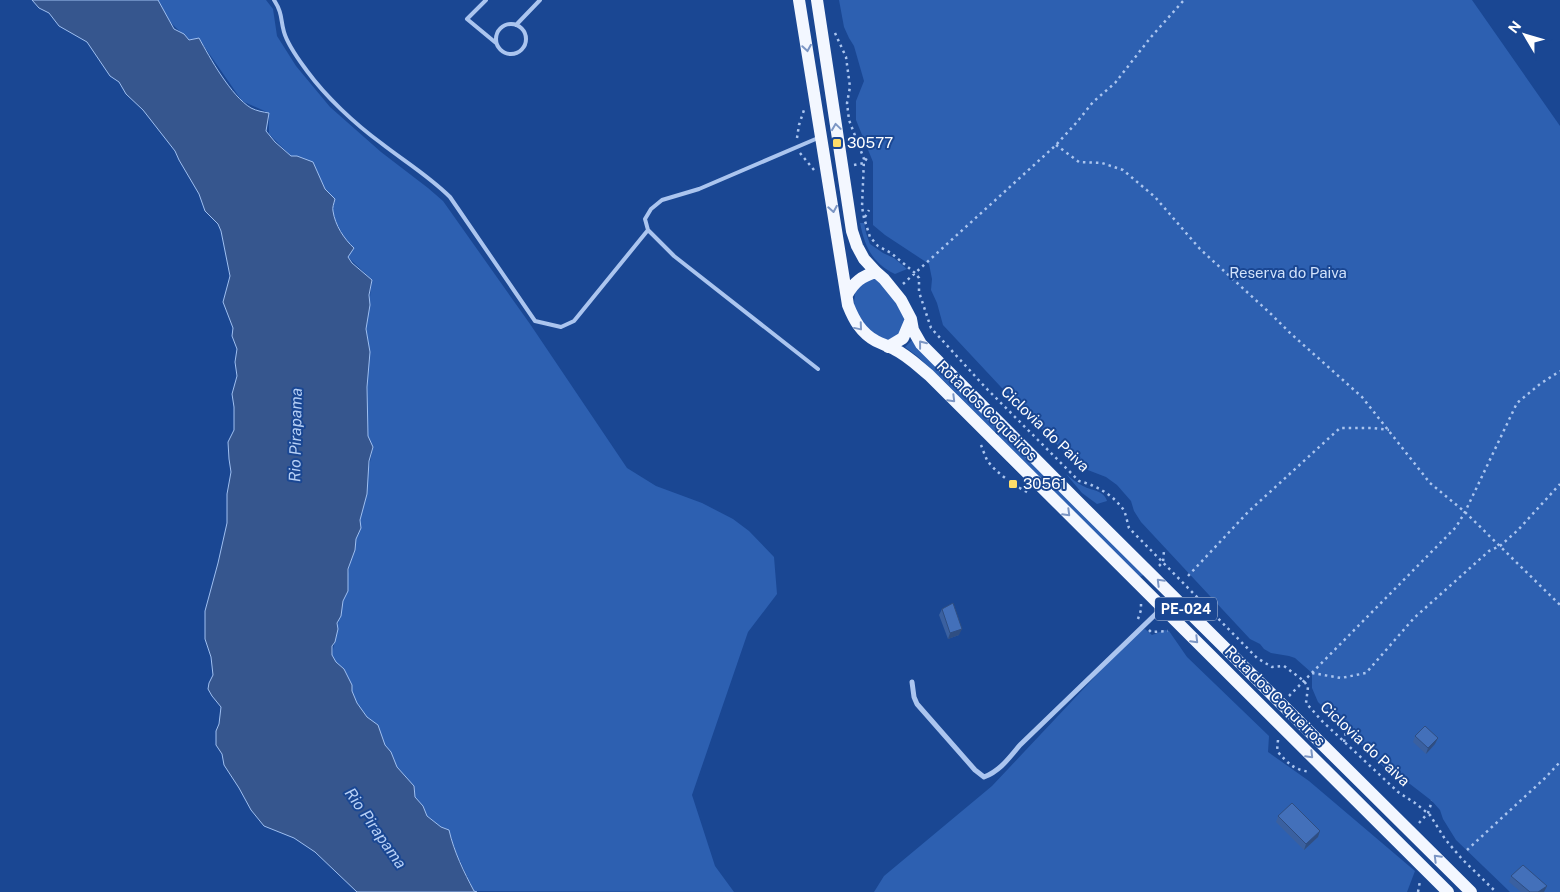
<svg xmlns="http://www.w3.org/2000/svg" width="1560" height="892" font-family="'Public Sans',sans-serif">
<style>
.green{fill:#2d60b1}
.water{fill:#36568e;stroke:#9ebff1}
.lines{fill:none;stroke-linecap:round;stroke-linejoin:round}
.path{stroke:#abc5ef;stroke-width:2.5;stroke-dasharray:2.5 4;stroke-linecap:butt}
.service{stroke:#abc5ef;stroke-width:4}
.minor{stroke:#abc5ef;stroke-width:5}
.primary{stroke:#f3f7ff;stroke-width:12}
.wall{fill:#3a60a0}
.shaded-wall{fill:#2f4e82}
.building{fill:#4370ba;stroke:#2f4e82}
.oneway{stroke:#7c96c4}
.poi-dot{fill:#ffdd69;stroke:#1a4793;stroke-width:2}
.labels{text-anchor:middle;stroke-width:4;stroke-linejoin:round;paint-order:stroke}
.shield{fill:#1a4793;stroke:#bac8df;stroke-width:1}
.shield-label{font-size:14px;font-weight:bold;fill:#fff}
.poi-label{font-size:15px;fill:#fff;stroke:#1a4793;text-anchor:start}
.park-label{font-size:15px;fill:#d1e2fb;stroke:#1a4793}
.street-label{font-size:15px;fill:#fff;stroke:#1a4793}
.water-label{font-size:16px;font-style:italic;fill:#b7d0f6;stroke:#1a4793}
</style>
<rect width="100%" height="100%" fill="#1a4793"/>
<path class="green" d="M153,0H266L273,9L277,36L296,66L330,107L381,152L428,188L443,201L530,324L627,468L656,486L702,503L733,519L749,531L774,557L777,594L748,632L692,795L715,866L734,892L474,891L456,852L450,834L427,816L357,703L332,655L373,447L368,436L366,329L372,280L348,257L354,248L347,242L337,224L291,156L269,134V113L242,101L199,39L189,40L172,24Z
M839,0H1472L1560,126V892H1510L1456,840L1443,819L1440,810L1432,801L1410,784L1391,774L1318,702L1312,688V673L1295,658L1289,656L1271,653L1264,649L1260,644L1250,639L1141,522L1134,511L1131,501L1117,485L1106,477L1080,467L1028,416L943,325L937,303L931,290L932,279L929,264L885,235L873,225V162L856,120V101L864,81L854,46L849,38L844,27Z
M860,223H864L866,233L870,244L883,253L894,258L907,269L895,274C872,263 865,247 860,223Z
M874,278C890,288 898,304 906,320L903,332L888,340C875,336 860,326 855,311C853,306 855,297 855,291L866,280Z
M914,338L1145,574L1140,577L1044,483L945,382L917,356L905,347Z
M1066,474C1071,478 1077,483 1083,486C1092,491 1104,490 1107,501L1097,504L1082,493Z
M1145,629L1152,635L1165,630L1169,631L1187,657L1269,736L1268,752L1309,781L1415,871L1407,892H874L884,876L992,786L1137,632Z"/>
<path class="water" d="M32,0H158L174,29L184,34L189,40L199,38C210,58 231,96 251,108C257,111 263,112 269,113L266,131L275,142L291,156H297L313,162L325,189L335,199C334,203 332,208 333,211C335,225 344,239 354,248L348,257L352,263L372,280L369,295L370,305L366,329L370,352L367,387L368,436L373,447L369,461L367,494L360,520L361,528L356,539L355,550L348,569V591L343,601L341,616L337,623L338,629L335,642L332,646V655L336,662L344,669L352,685V691L357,703L367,717L378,725L385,745L391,752L397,767L414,786L415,797L423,806L427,816L441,827L449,830C454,852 464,872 474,891L477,892H357L315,852L294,838L264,826L251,810L239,788L224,765L222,754L216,745V731L219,724L221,707L212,696L208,689L209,683L213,675L211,657L205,639V611L218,563L227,523V494L231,472L229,459L228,442L234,430V407L232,394L237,376L235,362L237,349L232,336L233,328L223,302L230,276L221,231L218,224L205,211L199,194L179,160L175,151L143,110L126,94L119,82L110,76L87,42L59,26L49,13L39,8Z"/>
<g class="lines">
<path class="path" d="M835,33L846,57L850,87L847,103L849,120L864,159L862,207L864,218L870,237L878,246L891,253L915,273L919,278V292L931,328L985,387L1079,481C1095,485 1112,494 1123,509C1126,513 1127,522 1129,528L1257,658L1272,667L1284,666L1304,681L1308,687L1306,703L1322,721L1398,792L1415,803L1430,815L1445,839L1462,859L1496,892
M797,138L799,125L804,110
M1056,145L1079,162L1102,163L1123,170L1155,197L1200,249L1271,314L1289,332L1362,397L1430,483L1465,512L1560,605
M800,153L814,170
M854,165L864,163L868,156
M865,217L869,210
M903,284L1056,145L1077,122L1093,102L1115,83L1151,37L1184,0
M981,445C983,450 985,456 987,460C995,472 1016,487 1029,493
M1159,566L1163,562L1164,551
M1188,576L1248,512L1340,428H1373L1389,430
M1138,619L1141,610V603
M1149,630L1151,632L1168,631
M1312,673L1341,678L1366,673L1414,618L1489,551L1500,546L1518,530L1560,484
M1289,696L1456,527L1465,512L1517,403L1540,384L1560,371
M1278,740L1277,751C1288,763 1292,769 1310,772
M1344,742L1346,731
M1419,823L1428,813L1432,801
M1467,850L1545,778L1560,762
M1418,892L1420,881"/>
<path class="service" d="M274,0C283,14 280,18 284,32C288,46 299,60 307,71C326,97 355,124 381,143C404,161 429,176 450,197L535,321L561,327L574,321L648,230
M486,0L467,19L496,43
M496 39a15 15 0 1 1 30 0a15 15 0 1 1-30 0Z
M516,25L540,0
M818,369L674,256L648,230L645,219L651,209L662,200L699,189L818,138"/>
<path class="minor" d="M912,682L914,697L917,704L975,770L984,777C1000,771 1009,758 1020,745L1162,608"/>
<path class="primary" d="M799,0L848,305C854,320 861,333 876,341C882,344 888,346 894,349C907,355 918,366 929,375L1448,892
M817,0L852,231L857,246L864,259L876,272L884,279L901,300L911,319L913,330L921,344L1080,504L1471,892
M847,295C854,282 862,276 876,272
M888,347L903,338L911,319"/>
</g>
<path class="wall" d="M942,609L959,635L948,639L939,615Z
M1415,736L1435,744L1426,754L1413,742Z
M1278,816L1318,837L1304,850L1276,822Z
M1511,876L1547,886L1544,892H1521L1509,882Z"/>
<path class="shaded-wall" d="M962,629L959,635L948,639L950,633Z
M1438,738L1435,744L1426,754L1428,748Z
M1320,831L1318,837L1304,850L1306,844Z
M1547,886L1544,892H1538Z"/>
<path class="building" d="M953,603L962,629L950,633L942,609Z
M1425,726L1438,738L1428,748L1415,736Z
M1292,803L1320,831L1306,844L1278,816Z
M1523,865L1547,886L1538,892H1530L1511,876Z"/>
<defs><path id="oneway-chevron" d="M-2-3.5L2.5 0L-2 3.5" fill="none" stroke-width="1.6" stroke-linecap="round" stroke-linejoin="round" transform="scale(1.25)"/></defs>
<g class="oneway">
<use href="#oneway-chevron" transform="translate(807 48) rotate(81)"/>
<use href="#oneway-chevron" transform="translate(836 127) rotate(-98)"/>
<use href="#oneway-chevron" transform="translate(833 209) rotate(80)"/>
<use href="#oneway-chevron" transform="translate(859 327) rotate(50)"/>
<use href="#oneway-chevron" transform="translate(922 344) rotate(-128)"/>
<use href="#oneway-chevron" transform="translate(952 399) rotate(45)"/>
<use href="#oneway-chevron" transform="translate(1067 513) rotate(45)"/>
<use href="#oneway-chevron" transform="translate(1160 582) rotate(-135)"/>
<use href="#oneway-chevron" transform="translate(1195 640) rotate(45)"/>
<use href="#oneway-chevron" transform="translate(1310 755) rotate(45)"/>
<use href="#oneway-chevron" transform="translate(1437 858) rotate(-135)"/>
</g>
<g class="poi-dot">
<rect x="832" y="138" width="10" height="10" rx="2.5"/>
<rect x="1008" y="479" width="10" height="10" rx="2.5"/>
</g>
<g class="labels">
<rect class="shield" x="1155" y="597.5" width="62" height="23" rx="4"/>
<g class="shield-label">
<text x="1186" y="614">PE-024</text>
</g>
<g class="poi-label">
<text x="847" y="148">30577</text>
<text x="1023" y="489">30561</text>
</g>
<g class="park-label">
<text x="1288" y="278">Reserva do Paiva</text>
</g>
<g class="street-label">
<text transform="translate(987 411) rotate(45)" y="5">Rota dos Coqueiros</text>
<text transform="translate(1045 429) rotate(44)" y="5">Ciclovia do Paiva</text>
<text transform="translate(1275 696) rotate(45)" y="5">Rota dos Coqueiros</text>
<text transform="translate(1365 744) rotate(43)" y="5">Ciclovia do Paiva</text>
</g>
<g class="water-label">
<text transform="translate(295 435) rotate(-89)" y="6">Rio Pirapama</text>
<text transform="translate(376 828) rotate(55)" y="6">Rio Pirapama</text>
</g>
</g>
<g transform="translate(1525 35) rotate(308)" stroke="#1a4793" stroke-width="4" paint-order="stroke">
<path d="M0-4L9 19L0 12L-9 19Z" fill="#ffffff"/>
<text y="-8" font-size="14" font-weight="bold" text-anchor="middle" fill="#ffffff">N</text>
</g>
</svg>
